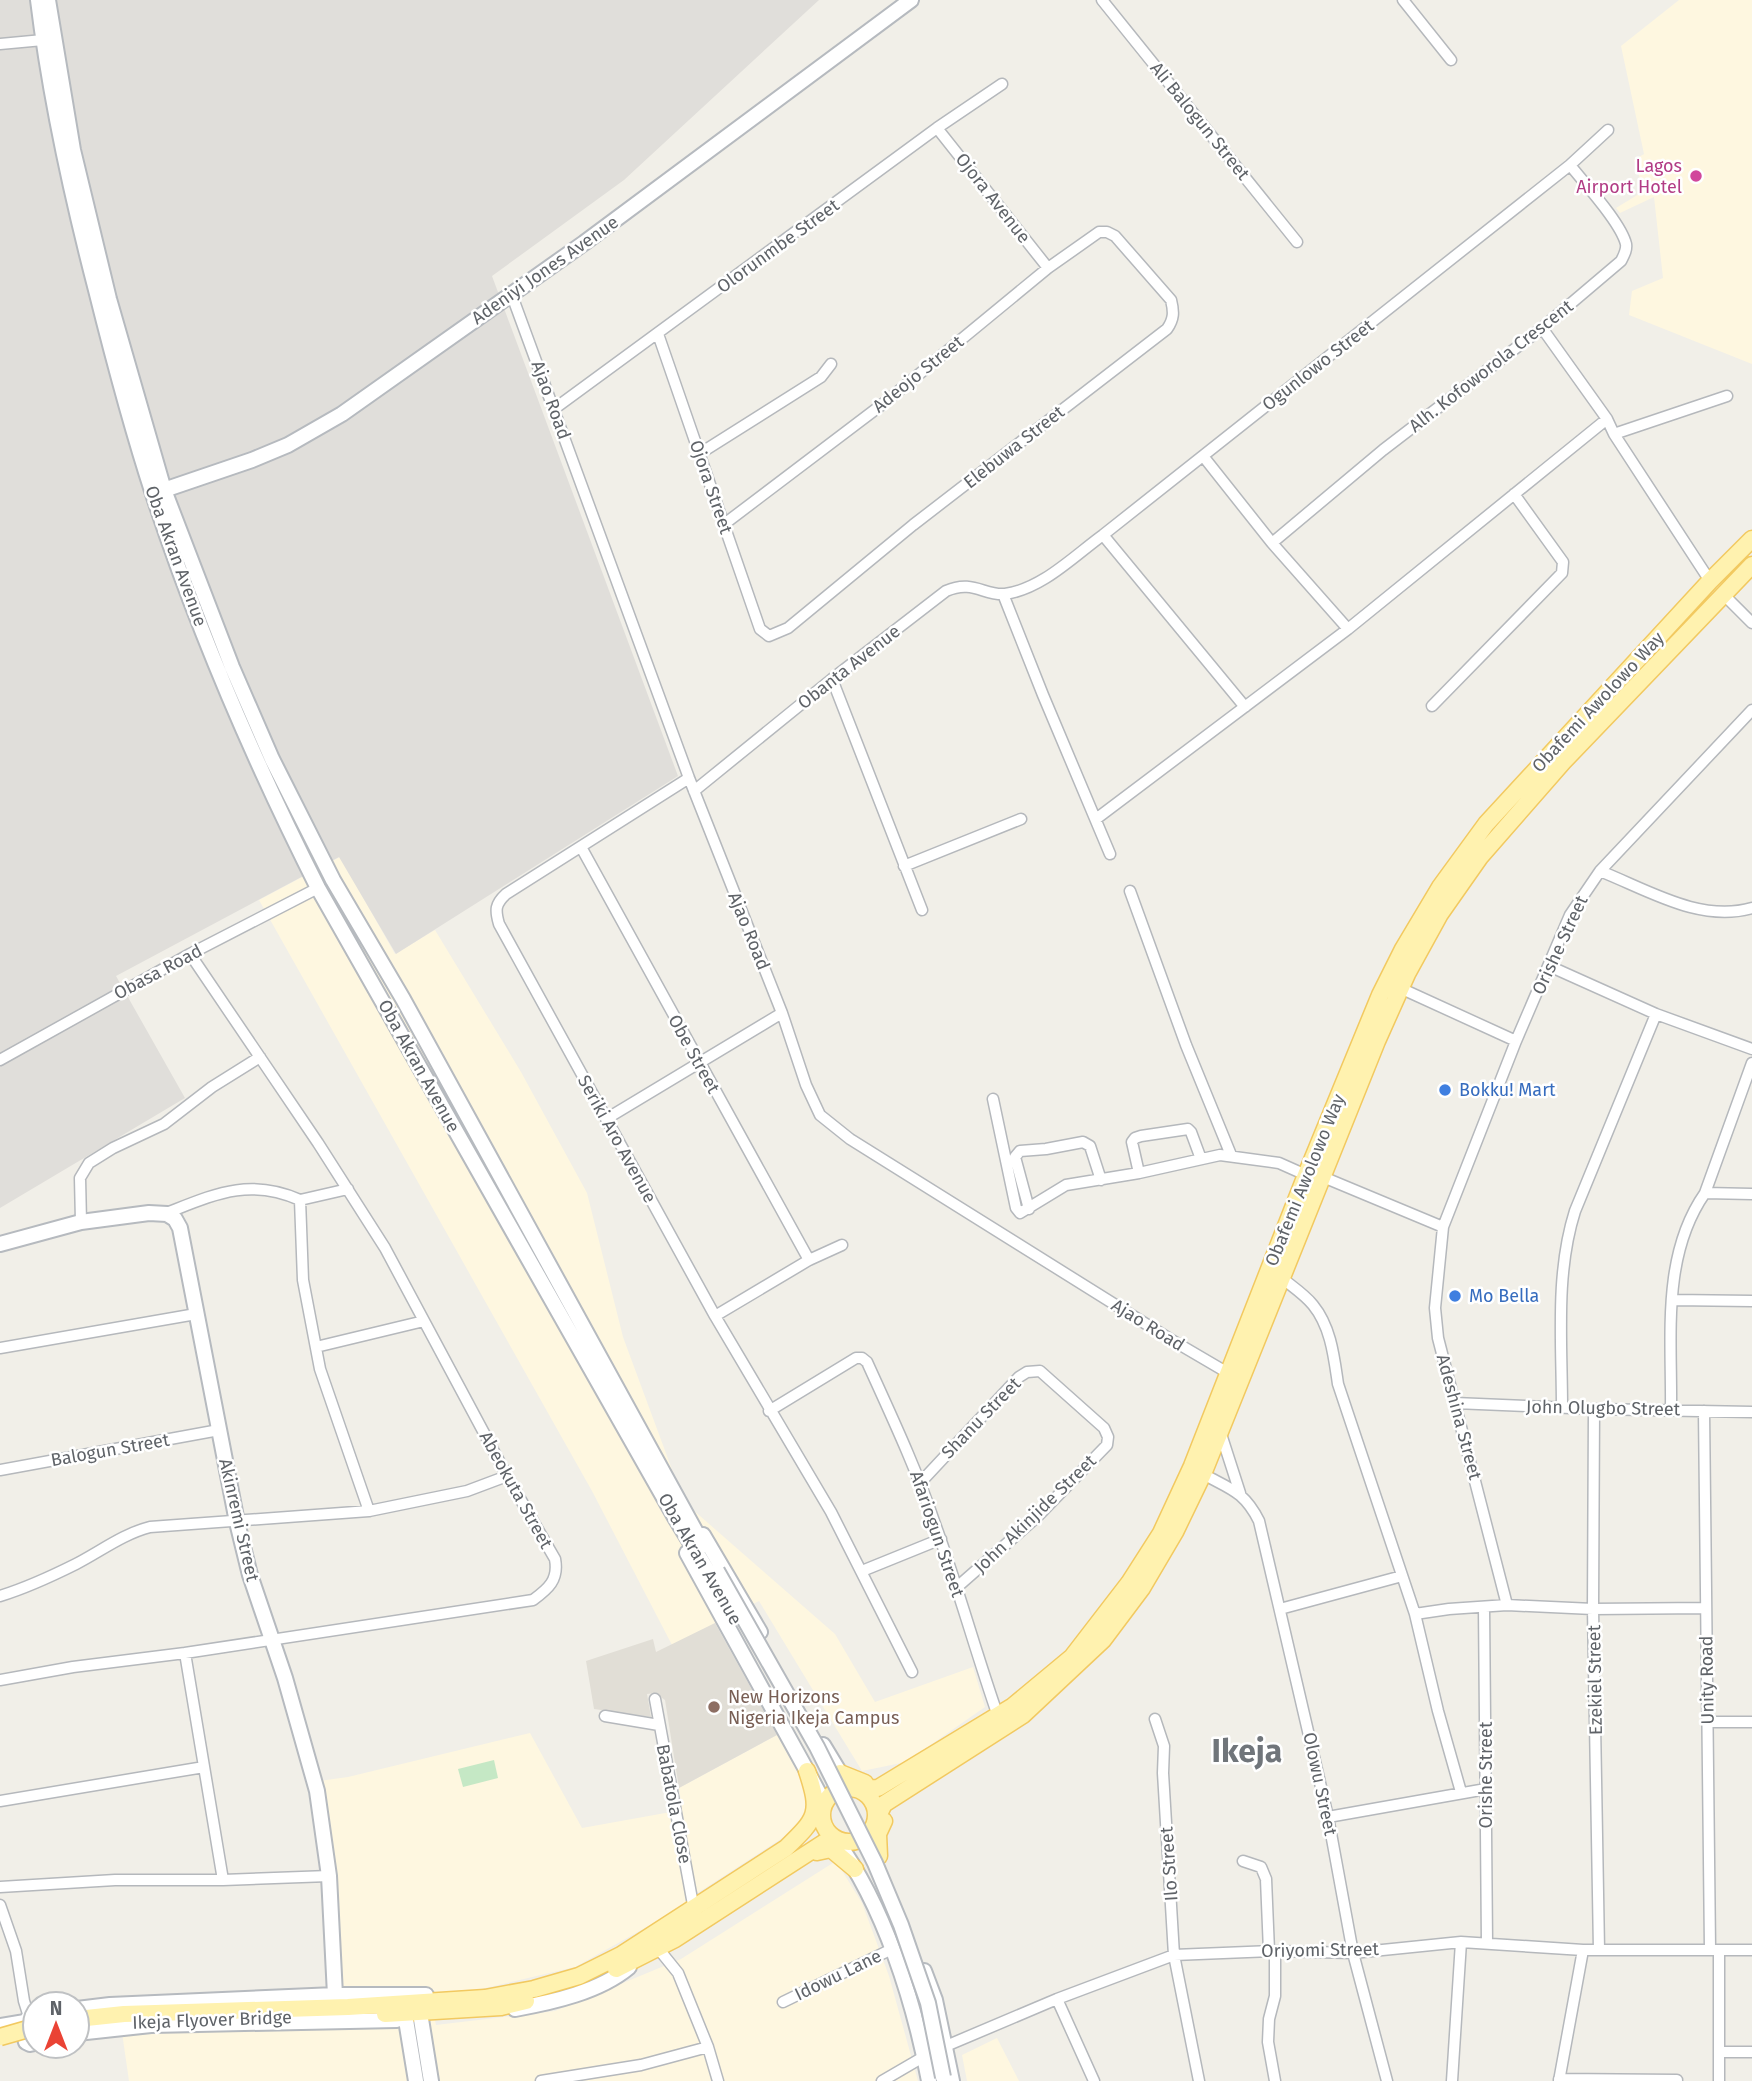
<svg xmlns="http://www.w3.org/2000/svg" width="1752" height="2081" font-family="'Fira Sans',sans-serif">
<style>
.commercial{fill:#fef7e0}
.industrial{fill:#e0deda}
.education{fill:#e1ded6}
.green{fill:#c5e8c5}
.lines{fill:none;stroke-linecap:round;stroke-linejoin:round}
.street-casing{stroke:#b5b8bc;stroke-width:13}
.secondary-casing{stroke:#b6babf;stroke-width:18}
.primary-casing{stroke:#f2c960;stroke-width:19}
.street{stroke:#fff;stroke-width:10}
.secondary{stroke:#fff;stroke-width:14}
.primary{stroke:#fff2af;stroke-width:16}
.secondary-bridge-casing{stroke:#b6babf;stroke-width:18;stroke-linecap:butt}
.primary-bridge-casing{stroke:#f2c960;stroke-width:19;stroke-linecap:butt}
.secondary-bridge{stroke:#fff;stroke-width:14}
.primary-bridge{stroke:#fff2af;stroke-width:16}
.hotel-dot{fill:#d1479c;stroke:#fff;stroke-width:2.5}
.shop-dot{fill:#3f7fe0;stroke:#fff;stroke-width:2.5}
.education-dot{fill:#8d6e63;stroke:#fff;stroke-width:2.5}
.labels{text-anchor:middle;stroke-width:5;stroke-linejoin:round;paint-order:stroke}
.street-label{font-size:18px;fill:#5f6368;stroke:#fff}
.hotel-label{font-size:18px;fill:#b23c85;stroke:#fff;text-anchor:end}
.shop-label{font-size:18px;fill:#366cbe;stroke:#fff;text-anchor:start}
.education-label{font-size:18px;fill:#785e54;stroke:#fff;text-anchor:start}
.town-label{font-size:32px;font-weight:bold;fill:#70757a;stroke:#fff}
</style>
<rect width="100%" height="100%" fill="#f1efe8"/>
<path class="commercial" d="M1679,0H1752V364L1629,315L1632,291L1663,278L1654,197L1620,213L1616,208L1644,191L1634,160L1644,154L1621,46Z
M340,857L395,954L435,930L521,1072L587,1193L623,1337L684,1502L835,1634L875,1702L973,1667L985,1707L906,1762L862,1771L759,1601L672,1645L592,1491L259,900Z
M530,1733L582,1828L682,1810L679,1788L777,1735L810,1795V1804L801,1826L696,1894L688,1904L575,1967L456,1995L430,1997L436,2025L555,2011L681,1959L836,1861L862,1903L889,1976L918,2081H129L118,2005L331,1995L319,1781L348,1777Z
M997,2038L1019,2081H967L962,2055Z"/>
<path class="industrial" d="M0,0H819L624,180L492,276L678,776L396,954L339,857L116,976L185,1098L0,1208Z"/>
<path class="education" d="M715,1623L777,1735L679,1788L665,1700L655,1693L647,1694L651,1717L594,1709L586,1661L653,1639L656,1652Z"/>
<path class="green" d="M494,1760L498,1778L463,1787L458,1769Z"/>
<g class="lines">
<defs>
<path id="street" d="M1102,0L1297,242
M1403,0L1451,60
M0,44L43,40
M937,128L1048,268
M511,293L689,778L782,1013L806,1085L820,1115L850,1139L1170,1339L1228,1373
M1542,328L1607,419L1614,434L1710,581
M658,334L760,629L769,636L788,628L913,525L1167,329C1174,319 1174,312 1171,300L1115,236L1107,232H1099L1048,268L884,403L723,525
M554,409L937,128L1002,84
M1614,434L1727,396
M699,454L821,377L831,364
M1203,456L1272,543L1348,629
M1103,535L1245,707
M1272,543L1383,450L1542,328L1621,261C1624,255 1627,250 1626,244C1621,223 1585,184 1570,165
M1003,594L1043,695L1110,854
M1724,595L1752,623
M832,679L922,910
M1432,706L1562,573L1563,562L1514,494
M689,778L506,894C495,904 495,910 499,924L715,1316L831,1512L912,1672
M694,791L832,679L946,591C973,579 984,596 1005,594C1042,589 1074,556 1103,535L1570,165L1608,130
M1096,819L1348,629L1607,419
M581,847L809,1260
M904,866L1021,819
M1600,871C1648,890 1700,923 1752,908
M1130,891L1186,1045L1231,1155
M1549,966L1656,1014L1752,1049
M1400,988L1516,1041
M0,1060L190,954L318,888
M993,1099L1016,1208L1020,1213L1066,1185L1139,1173L1220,1155L1279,1163L1306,1175
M606,1119L782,1013
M1139,1173L1132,1142L1135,1138L1141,1136L1188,1129L1191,1132L1201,1159
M1323,1177L1443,1227
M348,1189L300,1200L303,1280L320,1369L369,1511
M1705,1193L1752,1063
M1029,1209L1015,1157L1020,1151L1046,1149L1083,1142L1090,1146L1101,1180
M164,1214C213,1195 248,1177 300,1200
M81,1222L80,1178L89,1163L113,1148L164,1124L212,1087L260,1057
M1283,1279C1293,1287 1305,1295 1313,1305C1331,1327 1334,1357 1338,1384L1415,1614L1438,1711L1461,1792
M1673,1300L1752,1301
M715,1316L809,1260L842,1245
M316,1347L424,1321
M0,1348L196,1314
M1455,1403L1594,1409L1752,1412
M1562,1408C1562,1342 1555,1274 1575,1211L1656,1014
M1594,1409L1593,1609L1599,1950
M1671,1410C1672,1337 1661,1256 1705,1193L1752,1194
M769,1411L856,1358H862L867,1362C891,1415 916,1468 935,1524C958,1587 976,1653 998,1716
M1704,1411L1710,1949
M1221,1434L1240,1493
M0,1470L219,1430
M1203,1474C1230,1489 1244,1491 1259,1521L1328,1817L1353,1953L1387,2081
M920,1483L1019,1377L1027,1372L1040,1371L1104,1428L1108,1437L1107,1445L1038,1516L956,1588
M862,1571L941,1539
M0,1596C26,1588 52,1576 76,1564C101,1551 123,1534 150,1527L369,1511L467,1491L507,1476
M1507,1605L1438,1338L1435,1308L1443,1227L1516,1041L1570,915L1600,871L1752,710
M1484,1607L1487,1943
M1280,1609L1402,1576
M1415,1614L1449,1609L1507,1605L1593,1609L1706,1608
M185,1653L223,1880
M0,1680L73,1667L185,1653L533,1600C548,1589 559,1580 555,1559L507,1476L385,1248L318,1143L190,954
M655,1699L694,1910
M605,1716L659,1725
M1155,1719L1164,1746L1163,1773L1174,1955L1199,2081
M1708,1722H1752
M0,1801L204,1767
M1328,1817L1486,1789
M1243,1861L1261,1867L1266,1879L1269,1951
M0,1887L115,1880H223L329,1876
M0,1905L16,1951L24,2001L29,2017
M657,1947L678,1973L708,2047L718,2081
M1719,1950V2081
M1057,1999L1094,2081
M783,2002L892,1949
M946,2046L1057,1999L1174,1955L1275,1951L1353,1953L1461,1942L1583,1950H1752
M1720,2052H1752
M1559,2079L1677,2080
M541,2081L641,2065L708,2047
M882,2081L925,2056
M1275,2081L1268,2042L1269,2019L1275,1996V1951
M1452,2081L1461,1942
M1559,2081L1583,1950"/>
<path id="secondary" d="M38,0C50,98 71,194 96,290C113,358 131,427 153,494C197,629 254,761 318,888L676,1519L711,1576
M48,0L73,150L109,299L164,490L232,667L272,759L333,880L403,999L703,1545
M158,492L252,460L288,445L342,414L584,243L911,0
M0,1244L81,1222L149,1213L167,1214L175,1219L180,1228L237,1522L250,1575L285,1678L317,1791L329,1876L335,1995
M703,1535L760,1632
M687,1553L807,1771L823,1801V1807
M823,1745L849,1788
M836,1840C884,1906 914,2001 929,2081
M924,1971L935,2000L952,2081
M77,2009L110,2005L335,1995H426
M515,2009C553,2002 599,1992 629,1967
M421,2019L431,2081
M406,2020L416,2081
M25,2022L23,2030L26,2042L30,2044L35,2043
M0,2026L25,2022L29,2017L35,2016
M77,2033L151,2025L397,2020"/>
<path id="primary" d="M840,1773L865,1783
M822 1815a27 27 0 1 1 54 0a27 27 0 1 1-54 0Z
M855,1789L878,1788L1013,1706L1072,1657L1129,1583L1161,1533L1192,1466L1306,1175L1380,995L1403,949L1440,887L1486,824L1710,581L1752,539
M875,1822L884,1804L1023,1715L1103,1640L1142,1588L1175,1532L1203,1474L1377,1041L1407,974L1440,914L1480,857L1563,762L1752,565
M817,1852L831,1849L855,1869
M879,1856L878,1834L884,1821
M616,1969L675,1939L825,1842L836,1840
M385,2014L501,2007L526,2001
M77,2019L124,2014L348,2007L485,1998L534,1989L579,1976L621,1955L786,1848C817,1818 821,1813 807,1771"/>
</defs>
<use href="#street" class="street-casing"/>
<use href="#secondary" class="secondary-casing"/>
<use href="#primary" class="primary-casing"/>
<use href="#street" class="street"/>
<use href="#secondary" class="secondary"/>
<use href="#primary" class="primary"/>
<defs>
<path id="secondary-bridge" d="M717,1571L817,1747L875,1863L901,1925L928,2003L943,2077"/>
<path id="primary-bridge" d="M0,2037L35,2027"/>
</defs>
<use href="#secondary-bridge" class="secondary-bridge-casing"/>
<use href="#primary-bridge" class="primary-bridge-casing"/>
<use href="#secondary-bridge" class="secondary-bridge"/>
<use href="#primary-bridge" class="primary-bridge"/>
</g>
<circle class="hotel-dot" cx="1696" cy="176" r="7"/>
<g class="shop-dot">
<circle cx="1445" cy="1090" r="7"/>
<circle cx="1455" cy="1296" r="7"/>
</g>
<circle class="education-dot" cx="714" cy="1707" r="7"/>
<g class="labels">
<g class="street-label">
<text transform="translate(1200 121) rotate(51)" y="6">Ali Balogun Street</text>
<text transform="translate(993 198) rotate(52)" y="6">Ojora Avenue</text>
<text transform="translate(778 246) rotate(-36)" y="6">Olorunmbe Street</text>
<text transform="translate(545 270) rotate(-35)" y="6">Adeniyi Jones Avenue</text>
<text transform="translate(1318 365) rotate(-38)" y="6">Ogunlowo Street</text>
<text transform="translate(1491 366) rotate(-38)" y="6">Alh. Kofoworola Crescent</text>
<text transform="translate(918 374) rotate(-39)" y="6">Adeojo Street</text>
<text transform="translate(551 400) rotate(70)" y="6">Ajao Road</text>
<text transform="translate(1014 447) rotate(-38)" y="6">Elebuwa Street</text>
<text transform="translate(711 487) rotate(71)" y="6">Ojora Street</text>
<text transform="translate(176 556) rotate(70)" y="6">Oba Akran Avenue</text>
<text transform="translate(849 667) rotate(-38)" y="6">Obanta Avenue</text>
<text transform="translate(1598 702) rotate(-47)" y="6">Obafemi Awolowo Way</text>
<text transform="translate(749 931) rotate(68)" y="6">Ajao Road</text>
<text transform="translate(1560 945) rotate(-65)" y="6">Orishe Street</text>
<text transform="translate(158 972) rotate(-28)" y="6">Obasa Road</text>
<text transform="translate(694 1054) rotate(61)" y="6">Obe Street</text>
<text transform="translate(419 1066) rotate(61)" y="6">Oba Akran Avenue</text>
<text transform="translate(617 1139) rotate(61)" y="6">Seriki Aro Avenue</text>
<text transform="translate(1305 1180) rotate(-68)" y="6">Obafemi Awolowo Way</text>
<text transform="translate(1148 1325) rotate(32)" y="6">Ajao Road</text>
<text transform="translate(1603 1408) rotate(1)" y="6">John Olugbo Street</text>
<text transform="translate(1459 1417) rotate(75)" y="6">Adeshina Street</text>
<text transform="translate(981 1418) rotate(-46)" y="6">Shanu Street</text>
<text transform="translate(110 1450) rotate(-10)" y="6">Balogun Street</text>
<text transform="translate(516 1490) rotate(61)" y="6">Abeokuta Street</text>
<text transform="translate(1035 1514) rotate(-44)" y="6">John Akinjide Street</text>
<text transform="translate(239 1520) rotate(77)" y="6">Akinremi Street</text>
<text transform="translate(937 1534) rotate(71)" y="6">Afariogun Street</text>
<text transform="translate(700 1559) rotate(60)" y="6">Oba Akran Avenue</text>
<text transform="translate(1595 1680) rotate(-91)" y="6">Ezekiel Street</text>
<text transform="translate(1707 1680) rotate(-91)" y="6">Unity Road</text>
<text transform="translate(1486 1775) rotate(-90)" y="6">Orishe Street</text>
<text transform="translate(1320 1784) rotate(78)" y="6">Olowu Street</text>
<text transform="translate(674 1804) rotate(79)" y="6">Babatola Close</text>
<text transform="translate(1169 1864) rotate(-94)" y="6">Ilo Street</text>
<text transform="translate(1320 1950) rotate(-1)" y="6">Oriyomi Street</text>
<text transform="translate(838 1975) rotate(-26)" y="6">Idowu Lane</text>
<text transform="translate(212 2020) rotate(-2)" y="6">Ikeja Flyover Bridge</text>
</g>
<g class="hotel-label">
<text x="1682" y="172">Lagos<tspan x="1682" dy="21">Airport Hotel</tspan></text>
</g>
<g class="shop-label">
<text x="1459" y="1096">Bokku! Mart</text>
<text x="1469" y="1302">Mo Bella</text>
</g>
<g class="education-label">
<text x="728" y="1703">New Horizons<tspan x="728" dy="21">Nigeria Ikeja Campus</tspan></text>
</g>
<g class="town-label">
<text x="1247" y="1762">Ikeja</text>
</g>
</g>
<g transform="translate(56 2025)"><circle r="33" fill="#ffffff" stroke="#bfc1c3" stroke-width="2"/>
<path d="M0-5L12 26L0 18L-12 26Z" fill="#ea4335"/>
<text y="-10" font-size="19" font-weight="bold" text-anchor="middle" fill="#5f6368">N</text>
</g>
</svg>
